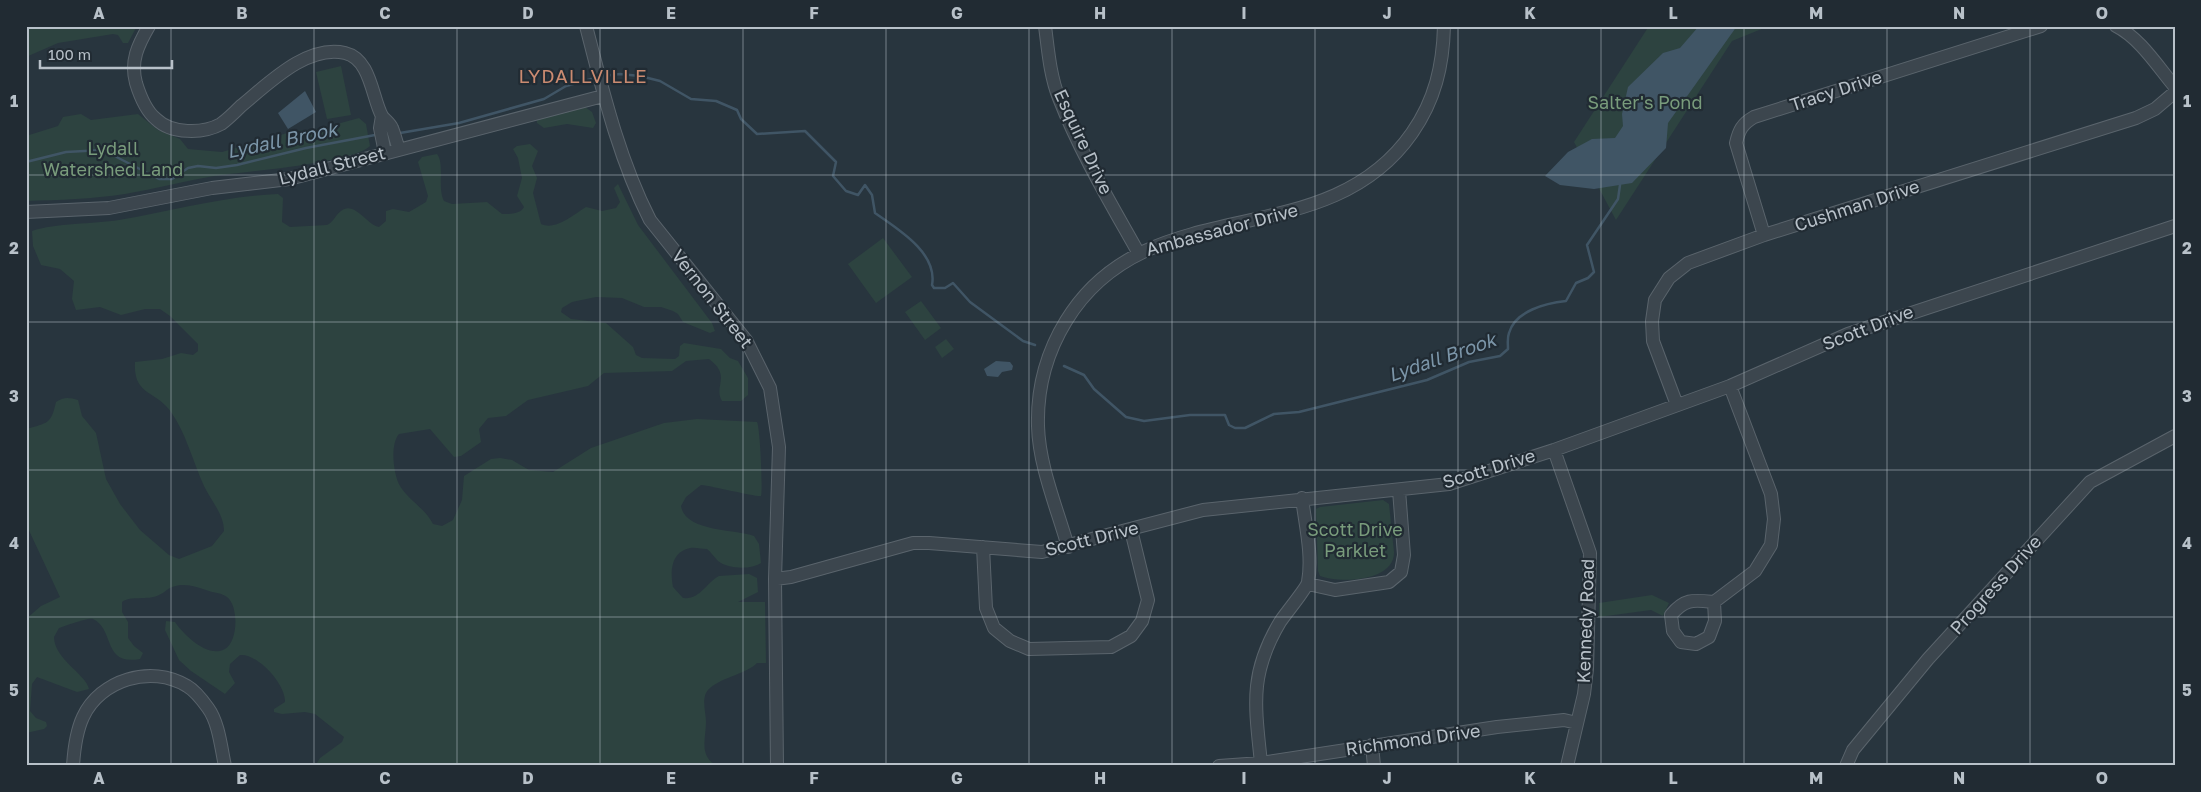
<svg xmlns="http://www.w3.org/2000/svg" width="2201" height="792" font-family="'Golos Text',sans-serif">
<style>
.green{fill:#2d4340}
.water{fill:#405565}
.lines{fill:none;stroke-linecap:round;stroke-linejoin:round}
.stream{stroke:#405565;stroke-width:2.5}
.minor-casing{stroke:#5a646c;stroke-width:14}
.minor{stroke:#3c464e;stroke-width:12}
.grid{fill:none;stroke:#b8c1c9;stroke-width:1;stroke-opacity:0.55}
.labels{text-anchor:middle;stroke-width:4.5;stroke-linejoin:round;paint-order:stroke}
.street-label{font-size:18px;fill:#b8c1c9;stroke:#212b33}
.park-label{font-size:18px;fill:#799c7c;stroke:#212b33}
.neighbourhood-label{font-size:19px;letter-spacing:1px;fill:#cb8b71;stroke:#212b33}
.water-label{font-size:19px;font-style:italic;fill:#7c96a9;stroke:#212b33}
.neatline{fill:none;stroke:#b8c1c9;stroke-width:2}
.grid-label{font-size:16px;text-anchor:middle;font-weight:bold;fill:#b8c1c9}
</style>
<rect width="100%" height="100%" fill="#28353e"/>
<path class="green" d="M26,26H137L128,43H123L118,35L113,34L58,43L26,57Z
M1649,26H1769L1732,41L1616,220L1574,142Z
M341,66L351,115L327,119L316,72Z
M585,107L592,112L596,123L593,128L567,124L544,128L537,123V120L541,118Z
M81,114L91,120L138,114L158,130L180,139L188,149L222,152L294,131L319,129L359,118L366,124L370,146C353,163 243,172 214,176C184,181 155,189 125,194C92,199 59,200 26,201V136L58,126L63,117Z
M530,144L538,151L532,166L537,178L533,193L541,224C556,231 574,214 586,207L602,211L616,208L620,202L614,188L618,184L638,225L712,323L715,331L710,333L683,322L678,314L673,311L661,307H644L622,298L596,297L572,302L562,308L561,312L571,319L606,323L633,347L636,355L642,358L675,359L679,356L680,346L684,343L721,349L730,358L738,361L748,378V395L741,401H722C713,386 732,376 709,359L686,361L672,371L604,373L588,386L528,400L506,416L488,418L479,429L481,442L461,456L454,457L430,429L399,434C390,444 393,474 400,486C409,501 425,508 433,524L442,526L453,520L462,500L464,476L491,459L500,458L512,460L529,470L553,472L591,448L664,423L697,419L757,422C760,427 763,490 761,496C755,497 713,486 701,485L686,497L681,506C685,532 735,529 754,536L759,544L761,563C751,570 728,569 718,561C714,557 711,552 707,549C702,549 695,547 690,548C671,552 670,571 673,587L683,598C700,600 706,583 719,576L749,574L757,578L758,592L738,602H765L766,663H757C748,673 723,677 710,688C700,696 706,712 706,722C706,738 698,757 718,766H315L320,758L342,742L344,737L315,714L305,712L282,714L274,712V709L285,702C286,684 257,653 240,655L230,664L229,672L235,683L225,694L191,671L179,660L165,630L166,621L175,622C183,634 208,659 225,649C238,642 239,606 227,597C222,593 215,593 209,591C198,587 184,582 172,587C167,589 164,593 159,595C147,601 131,595 122,602V612L128,622V638L134,646L143,653L140,659C102,666 115,629 93,619C89,617 65,626 59,628L54,637C54,659 86,674 89,689L77,692L37,677L32,684L30,711L36,718L46,722L47,726L44,729L26,733V619L41,606L60,597L26,524V429C48,423 51,424 56,402C63,397 69,397 78,400L82,416L96,433L106,479L120,504L140,530L169,555L179,559L212,546L224,531C224,514 211,501 204,486C193,462 186,433 171,412C156,390 133,396 135,362L162,359L181,353L193,355L198,351V344L170,316L160,309H145L121,315L100,307L76,310L72,299L74,281L60,269L41,265L33,246L32,231C55,223 94,224 119,220C172,211 224,196 278,194L283,198L282,222L290,227L327,225C334,222 335,215 341,211C354,200 367,225 379,227L386,221V211L393,209L409,212L426,202L428,196L418,162L422,157L437,154C445,164 437,188 444,201L452,204L487,202L502,214C509,214 521,214 524,207L517,196L522,178L518,158L513,149L517,146Z
M883,238L912,277L876,303L848,264Z
M921,301L941,328L925,340L905,312Z
M946,339L954,349L942,358L935,347Z
M1383,500L1389,504L1394,552C1395,581 1341,584 1320,576L1318,571L1316,509L1320,507Z
M1652,595L1669,603L1663,616L1651,610L1599,617V603Z"/>
<path class="water" d="M1699,26H1737L1668,123L1666,148L1632,183L1594,189L1560,185L1545,176L1568,152L1592,139L1615,138L1623,126L1622,114L1628,87L1663,53L1680,48Z
M305,91L316,112L288,129L278,113Z
M996,361L1010,362L1013,366L1012,370L1002,372L998,377L987,376L984,369Z"/>
<g class="lines">
<path class="stream" d="M603,76L620,74L640,76L660,81L691,99L716,101L737,110L741,119L757,134L805,131L836,162L833,176L846,191L858,195L865,185L872,195L875,213C898,229 938,253 932,285L934,288H945L953,283L970,302L1023,341L1035,345
M400,133L459,123L544,99L566,86L595,78
M26,162L66,152L103,150L159,179H172L188,168L198,166L216,168L237,165L306,148L375,135
M1064,366L1084,375L1094,389L1126,417L1144,421L1190,415H1225L1229,425L1235,428H1245L1274,414L1299,412L1427,380L1469,362L1500,356L1508,349C1508,344 1507,338 1509,333C1515,311 1546,303 1566,301L1576,283L1588,278L1594,272L1587,245L1618,199L1620,185"/>
<defs>
<path id="minor" d="M149,26C138,45 130,61 136,83C140,96 146,111 156,119C171,134 203,134 221,124C228,119 235,112 241,106C268,84 307,44 345,53C371,59 372,98 382,116C385,120 390,123 392,128C395,135 396,142 399,149
M586,26C603,92 619,159 650,220L746,340L770,388L779,447L775,579L777,766
M1045,26C1048,49 1050,76 1059,98C1080,152 1110,202 1138,252
M2116,26C2140,38 2158,67 2175,87
M382,116L380,128L385,153
M26,212L109,208L212,188L289,179L603,96
M1764,235L1736,143C1739,130 1742,124 1754,117L2041,26
M1677,405L1653,341L1652,321L1655,300L1669,278L1688,263L1764,235L2136,118L2155,109L2175,92
M1554,450L1590,553L1587,669L1584,694L1567,766
M983,547L986,608L994,628L1010,641L1029,649L1111,647L1131,636L1142,621L1148,600L1131,530
M1068,547C1057,508 1039,466 1038,426C1037,389 1047,352 1066,321C1148,186 1325,258 1412,133C1435,100 1443,66 1444,26
M775,579L791,577L913,543H929L1042,552L1203,510L1449,484L1554,450L1730,386L1848,334L2175,226
M1308,584L1335,590L1389,582L1401,572L1404,555L1399,490
M1714,602L1715,621L1709,637L1696,644L1681,642L1673,631L1671,615C1685,598 1694,600 1714,602L1755,571L1771,545L1774,519L1771,494L1730,386
M1372,745L1374,766
M1261,763C1255,705 1249,674 1280,622C1285,614 1307,588 1308,582C1313,555 1305,524 1302,498
M73,766C74,750 76,732 83,717C100,680 151,664 187,686C194,690 203,701 208,708C219,723 221,748 225,766
M1219,766L1261,763L1497,727L1564,720L1577,723
M1846,766L1853,750L1928,659L2090,482L2175,436"/>
</defs>
<use href="#minor" class="minor-casing"/>
<use href="#minor" class="minor"/>
</g>
<path class="grid" d="M171,26V766M314,26V766M457,26V766M600,26V766M743,26V766M886,26V766M1029,26V766M1172,26V766M1315,26V766M1458,26V766M1601,26V766M1744,26V766M1887,26V766M2030,26V766M26,175H2175M26,322H2175M26,470H2175M26,617H2175"/>
<g class="labels">
<g class="street-label">
<text transform="translate(1836 91) rotate(-18)" y="6">Tracy Drive</text>
<text transform="translate(1083 142) rotate(65)" y="6">Esquire Drive</text>
<text transform="translate(332 166) rotate(-14)" y="6">Lydall Street</text>
<text transform="translate(1857 206) rotate(-18)" y="6">Cushman Drive</text>
<text transform="translate(1222 230) rotate(-15)" y="6">Ambassador Drive</text>
<text transform="translate(712 299) rotate(52)" y="6">Vernon Street</text>
<text transform="translate(1868 328) rotate(-21)" y="6">Scott Drive</text>
<text transform="translate(1489 469) rotate(-17)" y="6">Scott Drive</text>
<text transform="translate(1092 539) rotate(-14)" y="6">Scott Drive</text>
<text transform="translate(1996 585) rotate(-48)" y="6">Progress Drive</text>
<text transform="translate(1586 621) rotate(-88)" y="6">Kennedy Road</text>
<text transform="translate(1413 740) rotate(-8)" y="6">Richmond Drive</text>
</g>
<g class="park-label">
<text x="1645" y="109">Salter's Pond</text>
<text x="113" y="155">Lydall<tspan x="113" dy="21">Watershed Land</tspan></text>
<text x="1355" y="536">Scott Drive<tspan x="1355" dy="21">Parklet</tspan></text>
</g>
<g class="neighbourhood-label">
<text x="583" y="83">LYDALLVILLE</text>
</g>
<g class="water-label">
<text transform="translate(282 140) rotate(-12)" y="7">Lydall Brook</text>
<text transform="translate(1442 357) rotate(-19)" y="7">Lydall Brook</text>
</g>
</g>
<rect width="2201" height="792" fill="none" stroke="#212b33" stroke-width="55"/>
<path d="M40 60v8h132v-8" fill="none" stroke="#b8c1c9" stroke-width="2.5"/>
<text x="48" y="60" font-size="15" fill="#b8c1c9" stroke="#212b33" stroke-width="4" paint-order="stroke">100 m</text>
<rect x="28" y="28" width="2146" height="736" class="neatline"/>
<g class="grid-label">
<text x="99" y="19">A</text>
<text x="242" y="19">B</text>
<text x="385" y="19">C</text>
<text x="528" y="19">D</text>
<text x="671" y="19">E</text>
<text x="814" y="19">F</text>
<text x="957" y="19">G</text>
<text x="1100" y="19">H</text>
<text x="1244" y="19">I</text>
<text x="1387" y="19">J</text>
<text x="1530" y="19">K</text>
<text x="1673" y="19">L</text>
<text x="1816" y="19">M</text>
<text x="1959" y="19">N</text>
<text x="2102" y="19">O</text>
<text x="14" y="107">1</text>
<text x="2187" y="107">1</text>
<text x="14" y="254">2</text>
<text x="2187" y="254">2</text>
<text x="14" y="402">3</text>
<text x="2187" y="402">3</text>
<text x="14" y="549">4</text>
<text x="2187" y="549">4</text>
<text x="14" y="696">5</text>
<text x="2187" y="696">5</text>
<text x="99" y="784">A</text>
<text x="242" y="784">B</text>
<text x="385" y="784">C</text>
<text x="528" y="784">D</text>
<text x="671" y="784">E</text>
<text x="814" y="784">F</text>
<text x="957" y="784">G</text>
<text x="1100" y="784">H</text>
<text x="1244" y="784">I</text>
<text x="1387" y="784">J</text>
<text x="1530" y="784">K</text>
<text x="1673" y="784">L</text>
<text x="1816" y="784">M</text>
<text x="1959" y="784">N</text>
<text x="2102" y="784">O</text>
</g>
</svg>
